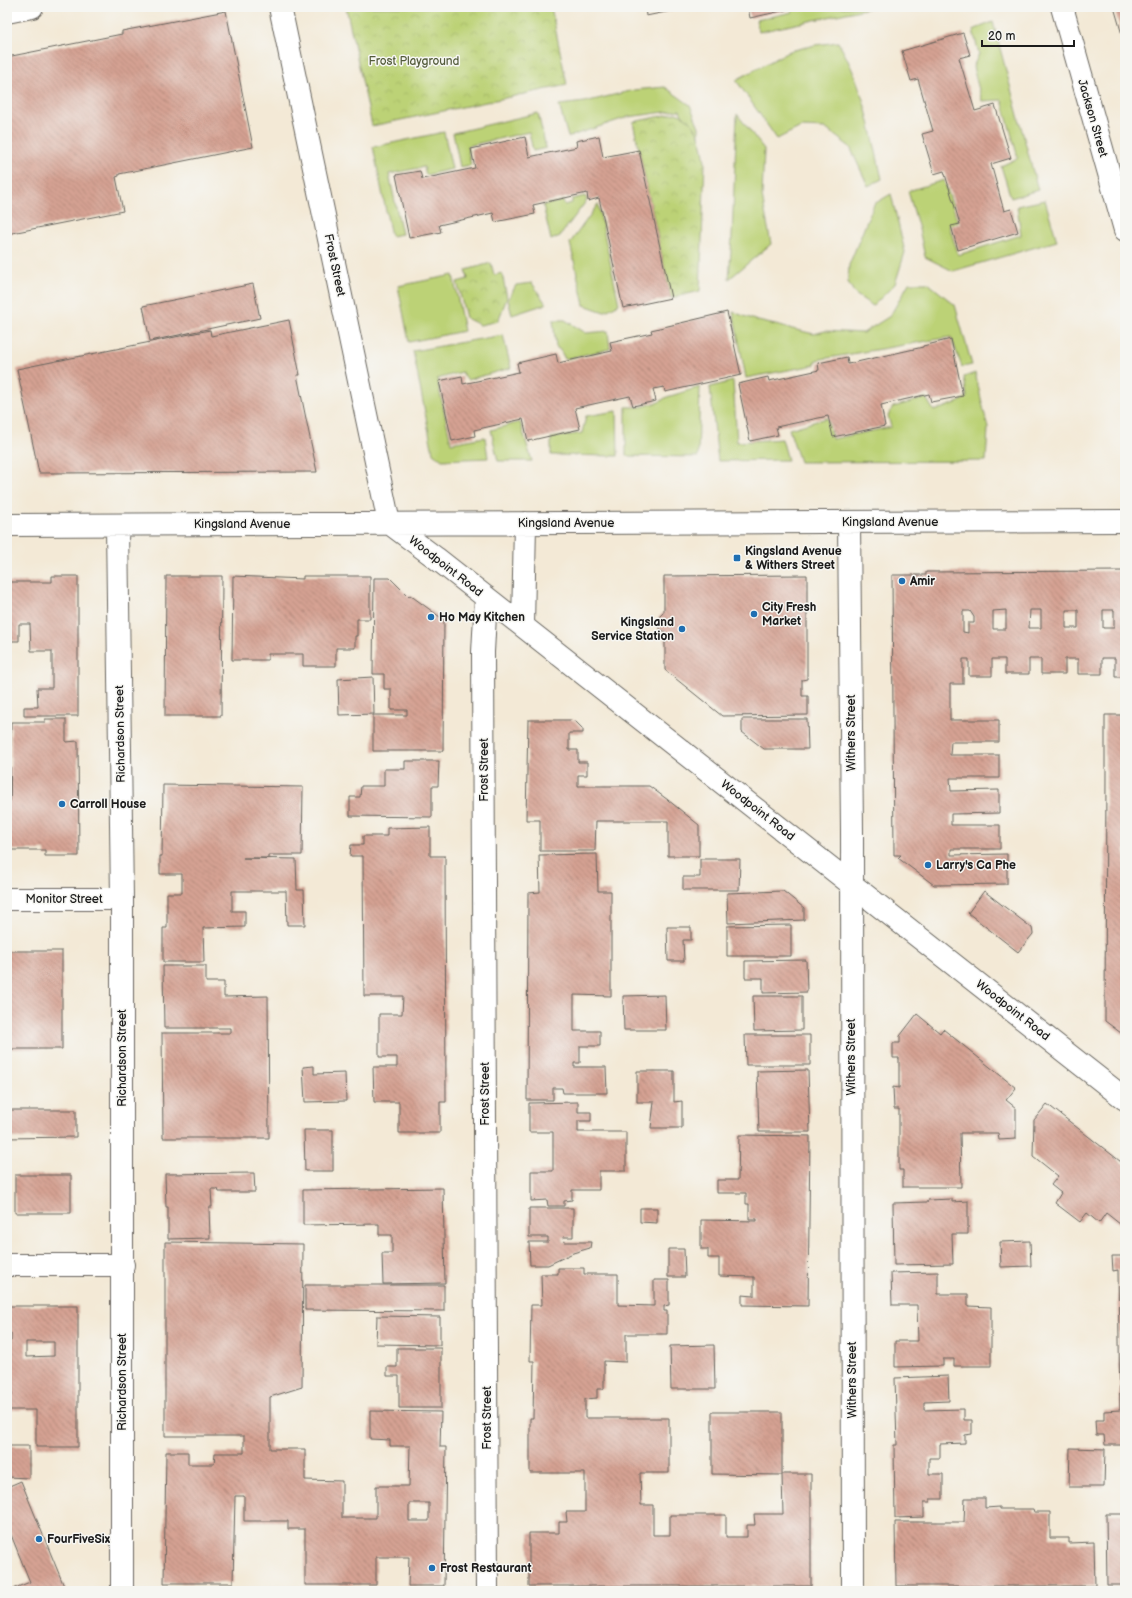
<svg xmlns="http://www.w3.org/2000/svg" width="1132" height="1598" font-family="'Balsamiq Sans',sans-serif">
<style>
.green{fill:#bcd276;stroke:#6c7749}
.park{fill:url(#park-crowns);stroke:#6c7749}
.building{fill:url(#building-back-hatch);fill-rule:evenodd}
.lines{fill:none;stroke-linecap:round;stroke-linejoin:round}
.minor-casing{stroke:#67645d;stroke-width:24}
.minor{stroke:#fff;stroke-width:22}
.poi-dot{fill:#1f6fb2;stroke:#f6f6f2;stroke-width:1.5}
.labels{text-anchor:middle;stroke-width:3;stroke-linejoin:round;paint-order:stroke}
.park-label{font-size:12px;fill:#545c3c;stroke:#f6f6f2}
.street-label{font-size:12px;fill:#1c1c1c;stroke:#f6f6f2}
.poi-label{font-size:12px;font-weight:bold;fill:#1c1c1c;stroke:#f6f6f2;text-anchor:start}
</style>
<defs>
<pattern id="park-crowns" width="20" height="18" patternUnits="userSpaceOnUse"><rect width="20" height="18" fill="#bcd276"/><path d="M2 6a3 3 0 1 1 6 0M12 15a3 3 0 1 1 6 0" fill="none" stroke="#a1b466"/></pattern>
<pattern id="building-back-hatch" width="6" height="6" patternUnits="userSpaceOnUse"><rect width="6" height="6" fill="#d5a293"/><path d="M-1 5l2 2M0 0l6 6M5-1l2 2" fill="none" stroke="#ac8377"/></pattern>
</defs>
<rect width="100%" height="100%" fill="#f6f6f2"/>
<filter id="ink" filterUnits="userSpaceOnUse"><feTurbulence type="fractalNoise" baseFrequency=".025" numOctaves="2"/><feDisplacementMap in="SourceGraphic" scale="8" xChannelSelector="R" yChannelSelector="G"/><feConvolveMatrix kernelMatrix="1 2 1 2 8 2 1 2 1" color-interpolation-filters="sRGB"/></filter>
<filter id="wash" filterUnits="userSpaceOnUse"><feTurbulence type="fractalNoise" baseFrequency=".012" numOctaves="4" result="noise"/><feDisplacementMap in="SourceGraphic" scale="16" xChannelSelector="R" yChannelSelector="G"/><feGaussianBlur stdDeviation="0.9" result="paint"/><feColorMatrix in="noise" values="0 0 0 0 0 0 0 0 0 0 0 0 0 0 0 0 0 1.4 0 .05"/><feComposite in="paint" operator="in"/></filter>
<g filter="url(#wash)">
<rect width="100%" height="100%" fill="#f3e9d6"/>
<path class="green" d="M792,7H874L759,32L756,20L792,12Z
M993,22L1038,190L1011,198L1001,166L1018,158L1002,100L982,101L973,67L979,54L973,30Z
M838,42C864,85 871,131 882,179L868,186L850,147L825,128L801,127L777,139L736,80L790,51L815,45Z
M665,87L690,105L699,127V193L687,127L680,110L628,117L568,137L559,105L585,102L634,90Z
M538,113L546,148L533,151L529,132L467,146L471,165L460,167L453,133Z
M737,114L764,149L762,196L771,244L729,279L732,236Z
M444,132L452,169L426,175L424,167L389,174L402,234L391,236L373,147Z
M944,180L958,222L949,225L958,255L1021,235L1017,206L1045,200L1057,241L953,271L925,257L919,229L908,191Z
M891,194L905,252L895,284L873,306L855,294L848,282L849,265L874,204Z
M585,196L587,200L560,236L551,240L543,205L563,201L565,205L572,203V199Z
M598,204L619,304L604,312L584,305L570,243Z
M453,275L464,331L409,342L398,286Z
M532,283L546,304L512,315L508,300L516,285Z
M909,283H928L955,305L972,365L962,367L951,337L816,360L815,365L746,378L733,312L758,321L814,334L825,331L863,333L890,316Z
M553,320H565L586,333L608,331L610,349L565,359L560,350L556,347Z
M503,335L511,368L467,380L462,372L437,379L451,443L485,437L488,458L442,460L433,453L413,351Z
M975,373L988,428L986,461L800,462L789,429L827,418L832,439L891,427L888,416L893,407L926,398L934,411L959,402L967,397L964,377Z
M733,381L737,442L782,439L788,460L718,461L710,387Z
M700,387L698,457L626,456V407H641L659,402L667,397Z
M617,411L618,456L551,455V438L582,433L586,416Z
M520,422L532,461H498L491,430Z"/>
<path class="park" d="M346,7H551L567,85L372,126Z
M676,113C698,120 702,142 705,162L700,291L671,298L633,122Z
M491,263L494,275L502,273L507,298L498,321L480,325L466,318L457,282L468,279L466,270Z"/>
<g id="blocks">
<path class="building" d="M645,7H680L681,9L646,16Z
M748,7H785L786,10L750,18Z
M1114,7H1125V45Z
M226,11L253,147L119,174V176L116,177L123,211L7,234V57L122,34V31Z
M963,33L970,55L959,58L975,111L995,105L1011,158L991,164L1004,211L1011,209L1018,232L958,250L951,226L960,224L944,171L934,174L922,134L933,131L918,79L911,81L902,51Z
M599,136L603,157L639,150L671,298L623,308L599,198L588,201L587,193L533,205L535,214L495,222L493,213L439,225L441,232L409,238L396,175L420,171L422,179L475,168L471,149L525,137L529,157L577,147L576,141Z
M253,284L260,318L150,341L143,306Z
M727,312L741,375L665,392L664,387L653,389L656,401L633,406L630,396L575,408L580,429L528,441L523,419L474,430L475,436L452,441L439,381L462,376L463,384L519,372L517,363L556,354L558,363L612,351L610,342L652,333L651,330Z
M289,320L300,375H297L317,472L39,473L17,369L210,330L211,336Z
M951,339L963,396L931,402L929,394L881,405L885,426L833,437L828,416L776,427L778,435L750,441L738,384L768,377L769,381L819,370L818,363L847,357L848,364L923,347V346Z
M1125,571V677H1115V658H1102V674H1078V659H1065V674H1041V659H1029V674H1005V659H992V676H969V659H963V684H950V720H999V742H951L950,755H999V778H950L951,791L999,790V813L951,814V825H1000V849H951V855L1007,854V884L934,885L898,858L901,855H894L892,575H926V572ZM1006,610V629H993V611ZM1030,610H1041V628H1029ZM1066,610H1078V628H1066ZM1103,610H1114V628H1103ZM963,611H970L974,617V623H968V633L963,632Z
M807,575V679L802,680V696H808V715L722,716L665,670V632L658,627L659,617L664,612V576Z
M52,576H78V716H24V707H38L37,688H52V651H31L30,624H19V641H7V582H52Z
M166,576H222L221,716H165Z
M233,576L303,579V576H370V619H357V636H355V648H336V666H303V654H268V660H232Z
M374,578H390L409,597L410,595L444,620L443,751H373V715H407V710H391V689H384V674H373Z
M373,677L374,714L339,715L338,679Z
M1105,715H1125V1036L1105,1021L1106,769H1105Z
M45,719H66V742L78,741L79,856H45V850H7V767H9L10,801L11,722H45Z
M742,719H807L808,749H764L742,732Z
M528,720H570L575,721L583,729V733H569V750H578V762H587V775H578V786H649L668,800L699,825V856H668V821H596L595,851H540V820H526Z
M405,761H439L438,786H432V817L350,816V797H360L361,786H384V769H405Z
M163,785L303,787L302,855H268V858H243L296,859L297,890H304L305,925H287L286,891H232V911H245V927L203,928L204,962H163V928H167V893H182V874H160V856H162Z
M430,827V856H445L446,1102H440V1133H399V1102H374L373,1067H397V1057H379V1014H402L403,996H364L363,856H350L351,845H363V836H387V828Z
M597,854L598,891H611V996L574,995V1031H600V1046H580V1063H574V1067H606L607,1093H563L562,1088H553V1100H527L528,893L540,892L539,855Z
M700,859H740L739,890H683V877H700Z
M783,891L804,908V920L728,923L727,893Z
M984,891L1032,928L1033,934L1018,952L968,913Z
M791,925V956H727V926Z
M667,927H691V940H683L684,961H668Z
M7,951H62V1049H7Z
M806,960L807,992L763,993V978H745V961Z
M163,966H206V982H224V997L268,996L269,1138H163L162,1033H231V1028H164Z
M665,995L666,1030H624L623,996Z
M753,996H802V1030L754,1031Z
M917,1014L940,1033L943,1029L1016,1088L1006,1100L1016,1108V1139L999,1140L998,1133H960L961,1187H903V1170H899V1109H894L893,1087L899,1088V1058H893V1043H900V1036Z
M745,1035H810V1065H746Z
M314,1066V1074L345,1073L346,1101L305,1102L303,1067Z
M808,1070L810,1132H759L757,1071Z
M637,1071H674V1102L682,1101V1128H651L654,1102H637Z
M578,1102V1112H591V1121H578V1132H626V1171H599V1190H572V1200L564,1201V1206H548L547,1200L531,1201V1171H553V1132H529V1103Z
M1047,1104L1125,1165V1228L1106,1213L1099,1223L1087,1213L1080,1222L1055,1203L1061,1193L1051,1185L1058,1176L1033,1156L1034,1120Z
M7,1110H76V1137L7,1138Z
M304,1130H333V1171H305Z
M739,1135L810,1136L808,1306L742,1305V1295L754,1296V1277L719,1276V1258H708V1249H701V1220L757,1221V1219H749V1204H746V1193H717V1180H738Z
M254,1173L255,1192H219L218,1189H211L212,1207H209L210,1238L168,1239V1207H166L165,1174Z
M15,1175H71V1213H15Z
M443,1188L445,1283L383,1284L382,1253H392V1235H379V1224L303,1225V1190Z
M952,1199V1202L968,1201V1234H952L953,1264L894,1265L893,1203L927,1202L928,1200Z
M529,1208H573V1237H563L564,1242H591L590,1248L573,1253L548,1265H530L529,1242H548V1237H529Z
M640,1208H657V1223L640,1222Z
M1030,1241L1031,1266L1001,1267L1000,1242Z
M165,1242L303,1244L302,1387L270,1397V1449H305V1480L342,1481V1518H376V1486H409L410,1446H390V1440L370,1439V1411L441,1412L440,1447H446L444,1586H408L409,1557H376V1585H305V1529H288V1521H244V1496H235L233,1583H164L166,1452H188V1464H214L215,1453H244V1436H165ZM409,1503H429V1521H409Z
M668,1249H684L685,1277H668Z
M1112,1256H1125V1445H1105L1104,1435H1096L1095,1420H1104V1411L1120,1410L1118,1270L1113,1271Z
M558,1268H584V1274H618V1305L654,1306V1280H669V1305L664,1306V1311H667V1334H626V1362L604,1361V1389H597V1398L585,1399V1418H669V1473H640L641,1505H653V1535H670V1515H726V1537H747V1525H755L754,1514H783L782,1474H811V1586H529V1533H559V1522H567L566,1512H585V1473H530V1418H533L534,1361H530L531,1305H542L541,1274H558Z
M938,1272V1294H968V1306L991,1307V1366H954V1359H943V1366L895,1367V1341H918L917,1305H892L891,1273Z
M305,1285H444V1311L305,1310Z
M7,1306H78V1447H36V1410H7V1396H12V1377H7V1341H11V1333H7ZM26,1342H54V1356L26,1357Z
M377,1316L440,1317V1345L376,1344Z
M714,1345L715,1389H671L670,1346Z
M397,1348H441V1408H399V1376H387V1367H397Z
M948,1376L949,1401L924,1402V1410L964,1409V1420H972V1434L965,1435V1443L940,1444V1458H929V1474H943V1499H930V1502H924V1517L895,1518L894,1445H897L895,1378Z
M712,1412H782V1475L712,1474Z
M7,1446H29V1478L7,1477Z
M1070,1448L1105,1449L1104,1487H1069Z
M21,1481L66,1591H7L30,1582L7,1525V1487Z
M965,1498H985V1508L1000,1507V1509H1033L1034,1512H1050V1538H1069V1543L1094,1542L1095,1586H896L895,1522H964Z
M1106,1514H1125V1585H1107Z"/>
</g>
</g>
<g filter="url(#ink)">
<use href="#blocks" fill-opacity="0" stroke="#67645d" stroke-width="1"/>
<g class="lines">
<defs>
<path id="minor" d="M280,7L389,523
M1062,7L1125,230
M7,12L32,7
M849,522L852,831L853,1591
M389,523L436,558L1125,1099
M7,525L1125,521
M117,526L122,899V1591
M486,597L483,652L487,1591
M523,626L525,523
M7,899H122
M7,1265H123"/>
</defs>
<use href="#minor" class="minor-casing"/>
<use href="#minor" class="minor"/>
</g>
</g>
<g class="poi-dot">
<rect x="733" y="554" width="8" height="8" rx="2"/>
<circle cx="902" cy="581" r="4"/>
<circle cx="754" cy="614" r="4"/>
<circle cx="431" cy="617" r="4"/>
<circle cx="682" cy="629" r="4"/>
<circle cx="62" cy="804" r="4"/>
<circle cx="928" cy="865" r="4"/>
<circle cx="39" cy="1539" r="4"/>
<circle cx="432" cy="1568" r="4"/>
</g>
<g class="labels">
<g class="park-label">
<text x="414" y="65">Frost Playground</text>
</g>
<g class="street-label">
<text transform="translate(1093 118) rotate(74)" y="4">Jackson Street</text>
<text transform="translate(335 265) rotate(78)" y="4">Frost Street</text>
<text x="890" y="526">Kingsland Avenue</text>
<text x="566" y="527">Kingsland Avenue</text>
<text x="242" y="528">Kingsland Avenue</text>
<text transform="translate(446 566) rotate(38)" y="4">Woodpoint Road</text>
<text transform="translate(851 733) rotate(-90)" y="4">Withers Street</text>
<text transform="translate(120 734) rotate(-91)" y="4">Richardson Street</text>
<text transform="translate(484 770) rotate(-90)" y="4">Frost Street</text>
<text transform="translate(758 810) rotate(38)" y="4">Woodpoint Road</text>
<text x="64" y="903">Monitor Street</text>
<text transform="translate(1013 1010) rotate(38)" y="4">Woodpoint Road</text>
<text transform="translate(851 1057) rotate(-90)" y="4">Withers Street</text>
<text transform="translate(122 1058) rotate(-90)" y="4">Richardson Street</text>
<text transform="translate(485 1094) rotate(-90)" y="4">Frost Street</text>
<text transform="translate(852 1380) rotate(-90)" y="4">Withers Street</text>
<text transform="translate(122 1382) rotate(-90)" y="4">Richardson Street</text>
<text transform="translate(487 1418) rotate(-90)" y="4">Frost Street</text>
</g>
<g class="poi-label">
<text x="745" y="555">Kingsland Avenue<tspan x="745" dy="14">&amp; Withers Street</tspan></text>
<text x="910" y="585">Amir</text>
<text x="762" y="611">City Fresh<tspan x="762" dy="14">Market</tspan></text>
<text x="439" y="621">Ho May Kitchen</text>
<text x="674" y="626" text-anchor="end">Kingsland<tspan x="674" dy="14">Service Station</tspan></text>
<text x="70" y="808">Carroll House</text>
<text x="936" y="869">Larry's Ca Phe</text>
<text x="47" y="1543">FourFiveSix</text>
<text x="440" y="1572">Frost Restaurant</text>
</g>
</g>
<rect width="1132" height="1598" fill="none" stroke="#f6f6f2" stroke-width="24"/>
<path d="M982 40v6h92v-6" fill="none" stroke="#1c1c1c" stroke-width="2"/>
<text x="988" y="40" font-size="12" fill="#1c1c1c" stroke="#f6f6f2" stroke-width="3" paint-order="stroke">20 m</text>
</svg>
